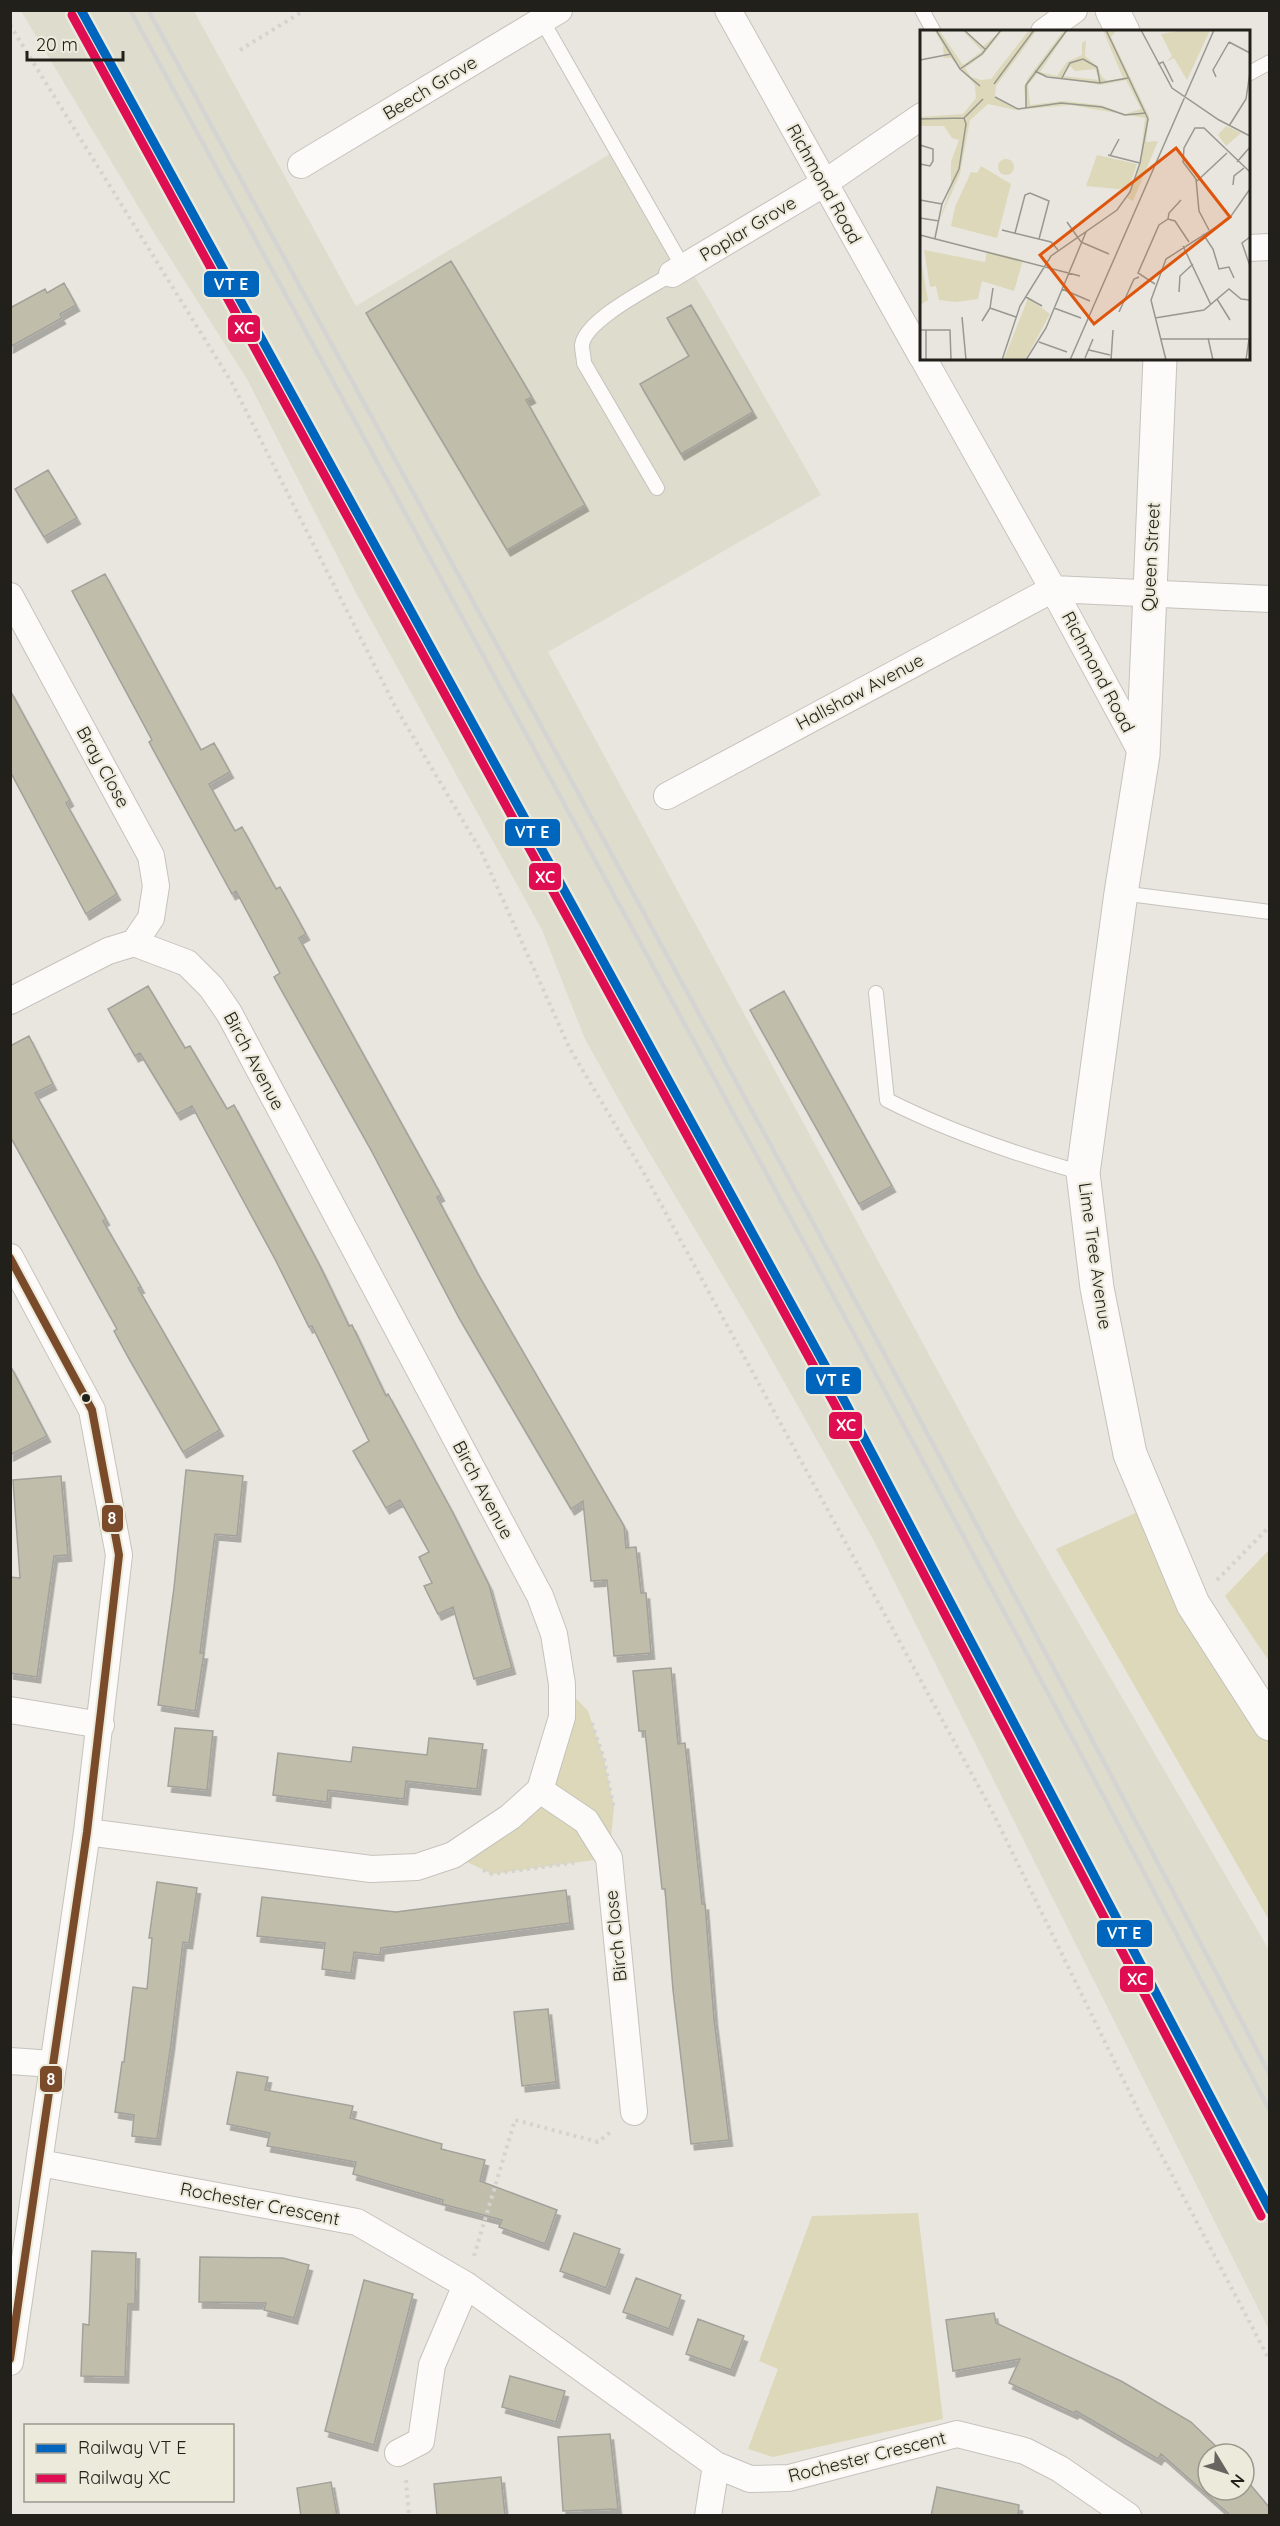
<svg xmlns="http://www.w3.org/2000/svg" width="1280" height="2526" font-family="Quicksand,sans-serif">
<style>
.built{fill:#dedccd}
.green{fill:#dcd8b9}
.building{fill:#c0beaa;stroke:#a3a19b;stroke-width:1.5;filter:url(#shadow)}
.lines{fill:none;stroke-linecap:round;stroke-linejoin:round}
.lane-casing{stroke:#c4c3bc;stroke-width:16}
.street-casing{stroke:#c4c3bc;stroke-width:28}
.secondary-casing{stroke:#c4c3bc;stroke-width:35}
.path{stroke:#d4d3d0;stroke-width:4;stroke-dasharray:3 4.5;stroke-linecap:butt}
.lane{stroke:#fcfbfa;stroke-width:14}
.street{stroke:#fcfbfa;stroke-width:26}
.secondary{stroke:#fcfbfa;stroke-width:33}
.rail{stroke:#d4d4d2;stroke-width:4.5}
.bus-1-casing{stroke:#eceada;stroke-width:12}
.bus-1{stroke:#7a4b2a;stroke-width:8}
.rail-1-casing{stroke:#eceada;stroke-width:14}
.rail-2-casing{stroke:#eceada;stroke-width:14}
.rail-1{stroke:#0065bd;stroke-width:9}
.rail-2{stroke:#df0d52;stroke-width:9}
.bus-dot{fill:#21201b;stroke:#eceada;stroke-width:2}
.labels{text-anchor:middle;stroke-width:4.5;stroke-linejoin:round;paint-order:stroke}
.street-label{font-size:18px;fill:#21201b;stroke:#eceada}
.inset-road{fill:none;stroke:#989790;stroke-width:1.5}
.view{fill:#de560d;fill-opacity:0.15;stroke:#de560d;stroke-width:3}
.inset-edge{fill:none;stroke:#21201b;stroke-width:3}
.line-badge{stroke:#eceada;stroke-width:2}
.badge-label{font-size:16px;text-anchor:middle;font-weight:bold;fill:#fff}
</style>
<defs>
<filter id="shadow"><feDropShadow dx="3.5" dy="6" stdDeviation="0" flood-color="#0004"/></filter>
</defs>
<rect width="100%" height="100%" fill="#e8e6de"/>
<path class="built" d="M21,11H194L356,306L615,151L705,293L821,495L548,652L1017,1517L1269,1950V2330L874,1541L755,1330L633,1125L585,1039L542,930L355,591L247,379L153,231Z"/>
<path class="green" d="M1151,1506L1269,1724V1920L1056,1549Z
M1269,1550V1661L1225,1596Z
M562,1684L588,1711L604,1759L614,1807L609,1858L492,1874L453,1855L540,1790Z
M918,2213L943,2419L773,2457L748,2449L778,2369L759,2361L812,2216Z"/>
<path class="building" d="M451,261L532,397L526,400L585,505L507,550L366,313Z
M64,283L76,305L60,314L62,318L10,347V308L45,289L47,293Z
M691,305L753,412L681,454L640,384L689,356L667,318Z
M48,470L77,518L44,537L15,489Z
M105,574L201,750L214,743L230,772L209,784L235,831L242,827L276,889L280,887L306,934L299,938L441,1195L437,1197L479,1276L624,1526L626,1548L636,1547L641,1593H646L651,1653L614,1656L607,1580L591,1581L583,1501L571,1509L459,1318L371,1150L274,977L280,973L257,930L236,891L232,894L149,742L152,740L72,591Z
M10,690L70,800L66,803L117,894L86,914L10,771Z
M148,986L185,1048L190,1046L227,1109L234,1105L319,1264L349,1326L352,1325L386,1396L388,1394L452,1511L489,1585L512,1668L474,1679L453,1607L438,1614L424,1586L432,1583L419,1557L429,1552L400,1500L386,1508L353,1451L369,1441L312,1326L309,1327L275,1259L192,1106L177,1114L140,1053L135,1056L108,1009Z
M784,991L892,1186L859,1204L750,1010Z
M29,1036L53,1084L35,1093L106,1219L103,1221L141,1287L138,1288L220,1430L183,1452L128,1357L114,1331L117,1329L10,1136V1046Z
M10,1365L47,1436L10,1455Z
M186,1470L243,1476L237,1536L215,1534L200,1653H204L195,1711L158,1705L174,1588Z
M61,1476L68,1555L54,1556L37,1677L10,1673V1577L20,1578L13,1480Z
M671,1668L678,1744L685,1743L702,1904H705L714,2019L729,2140L691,2144L673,1990L665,1889H662L645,1731H639L633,1671Z
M175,1728L213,1731L207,1790L168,1786Z
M429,1738L483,1744L477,1789L406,1781L404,1799L328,1790L327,1802L273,1795L278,1753L351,1762L353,1747L427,1755Z
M157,1882L197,1888L189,1943L183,1942L171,2044L157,2139L132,2136L134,2115L115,2112L122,2062H124L133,1987L147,1989L152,1938H149Z
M566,1890L570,1923L381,1948L380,1955L354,1952L351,1973L322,1969L325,1943L257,1936L262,1897L396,1912Z
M548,2009L556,2082L522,2086L514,2012Z
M237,2072L268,2077L265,2090L353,2106L350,2118L442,2144L441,2149L485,2160L480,2181L557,2210L545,2244L499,2227L502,2220L442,2204L443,2200L353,2174L356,2162L267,2146L270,2133L227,2124Z
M574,2233L620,2249L606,2288L560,2271Z
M92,2251L136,2253L135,2304H128L125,2377L81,2376L83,2324L89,2325Z
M200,2257L283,2258L309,2265L294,2318L264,2310L266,2303L199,2302Z
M636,2278L681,2295L669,2329L623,2312Z
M364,2280L413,2294L374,2445L325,2431Z
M994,2313L996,2323L1121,2381L1191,2422L1224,2454H1208V2490H1244V2477L1269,2507V2516H1231L1161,2454L1158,2459L1076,2411L1074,2413L1009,2383L1020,2359L953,2371L946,2320Z
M698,2319L744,2336L731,2370L686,2354Z
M510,2376L565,2391L556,2422L502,2407Z
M610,2434L618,2509L563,2511L558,2437Z
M501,2477L505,2516H437L434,2484Z
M331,2482L337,2516H301L297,2488Z
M937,2487L1019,2505L1018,2516H931Z"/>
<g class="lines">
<defs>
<path id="lane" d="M922,10L934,32
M539,15L683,267
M1248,74L1270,62
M657,488L584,363C584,358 582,351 582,345C585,320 651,287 672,274
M1121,893L1270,912
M876,993L887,1100C950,1132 1015,1154 1083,1173"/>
<path id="street" d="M728,10L922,357
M1044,32L1074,10
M301,165L559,10
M1248,248L1270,247
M672,274L823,184L922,116
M923,358L1053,589L1143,755
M1053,589L1270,599
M10,596L151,856L156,886L151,918L134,943
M667,796L1053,589
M10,1001L108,951L134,943L187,963L211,987L229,1013L540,1596L554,1634L562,1684V1717L540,1790L510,1817L453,1855L417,1867L371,1869L87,1832
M10,1257L92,1410L119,1555L87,1832L10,2362
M10,1710L101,1725
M540,1790L586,1821L609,1858L634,2112
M10,2061L53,2064
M40,2163L357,2222L466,2285L716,2465L750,2479L789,2478L957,2434L1025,2451L1060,2469L1128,2516
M398,2453L421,2441L432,2365L466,2285
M708,2516L716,2465"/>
<path id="secondary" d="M1112,10L1123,32
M1160,358L1143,755L1121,893L1083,1173L1097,1288L1130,1454L1193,1604L1270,1724"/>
</defs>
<use href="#lane" class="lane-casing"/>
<use href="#street" class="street-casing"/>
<use href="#secondary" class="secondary-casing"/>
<path class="path" d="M10,25L232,383L396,708L481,851L569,1047L645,1175L992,1811L1144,2122L1270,2361
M240,50L305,10
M1217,1580L1270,1526
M592,1723L604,1759L614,1809
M483,1870L492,1874L579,1862
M474,2256L515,2120L598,2142L613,2130
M406,2480L409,2516"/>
<use href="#lane" class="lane"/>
<use href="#street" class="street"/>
<use href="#secondary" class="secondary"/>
<path class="rail" d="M130,10L871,1365L1106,1801L1270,2111
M148,10C525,697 905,1382 1270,2075"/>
<defs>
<path id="bus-1" d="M10,1258L92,1410L119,1555L87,1832L10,2359"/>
</defs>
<use href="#bus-1" class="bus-1-casing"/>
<use href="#bus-1" class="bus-1"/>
<defs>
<path id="rail-1" d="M81,10L844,1400L1270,2210"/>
<path id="rail-2" d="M72,15L835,1405L1261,2216"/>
</defs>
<use href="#rail-1" class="rail-1-casing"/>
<use href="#rail-2" class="rail-2-casing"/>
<use href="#rail-1" class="rail-1"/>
<use href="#rail-2" class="rail-2"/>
</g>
<circle class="bus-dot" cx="86" cy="1398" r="5"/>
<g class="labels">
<g class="street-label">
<text transform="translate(430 88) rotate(-31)" y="6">Beech Grove</text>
<text transform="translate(824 184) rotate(61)" y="6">Richmond Road</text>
<text transform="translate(748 229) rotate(-31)" y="6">Poplar Grove</text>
<text transform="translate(1151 557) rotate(-87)" y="6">Queen Street</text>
<text transform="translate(1098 672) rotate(62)" y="6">Richmond Road</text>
<text transform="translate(860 692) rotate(-28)" y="6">Hallshaw Avenue</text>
<text transform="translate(103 767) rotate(61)" y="6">Bray Close</text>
<text transform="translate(254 1061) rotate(62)" y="6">Birch Avenue</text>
<text transform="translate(1095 1256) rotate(82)" y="6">Lime Tree Avenue</text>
<text transform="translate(483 1490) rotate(62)" y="6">Birch Avenue</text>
<text transform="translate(616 1936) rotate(-96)" y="6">Birch Close</text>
<text transform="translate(260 2204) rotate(11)" y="6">Rochester Crescent</text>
<text transform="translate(867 2457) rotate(-14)" y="6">Rochester Crescent</text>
</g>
</g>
<g transform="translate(920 30)">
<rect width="330" height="330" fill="#e8e6de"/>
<path d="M14,0H19L43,35L62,21L42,0L63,16L83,0L63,25L45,38L51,47L61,50L71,49L109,0H117L76,56L75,67L98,79L106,78L104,57L108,48L144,0H148L120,42L137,46L147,32L162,25V13L166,10L165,26L178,37L182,47L187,51L203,48L183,0H197L191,7L229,86L226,112L238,111L213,171L207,168L220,133L225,88L150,75L96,80L68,74L50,90L40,144L19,191L31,157V132L39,110L32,108L24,96H0V87L43,84L56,68L55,55L31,28H24L23,15ZM150,36L155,41L175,39L180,50L142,46ZM117,44L180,55L206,50L221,79L205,84L180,75L143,71L110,75L108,55ZM265,0H290L267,50L254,28L246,32L252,26L241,4ZM306,96L321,103L306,116L298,105ZM177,125L217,134L208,160L166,156ZM78 137a8 8 0 1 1 16 0a8 8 0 1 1-16 0ZM61,136L91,154L77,208L31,196L35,177L51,142L57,143ZM4,220L65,232L67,221L103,230L94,261L62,251L58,269L36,272L19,270L16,256L10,257ZM0,225L8,270L0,275ZM108,268L130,284L105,330L84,329Z" fill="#dcd8b9" fill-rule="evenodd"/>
<path class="inset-road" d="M16,0L40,39L60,56M44,0L66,20M221,0L252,58L299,90L330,106M309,12L330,23M0,30L31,24M238,34L243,32L253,52M40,39L62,24L81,0M115,41L127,47L180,53L208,48M296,47L293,40L309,12M142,48L150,33L163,29L177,37L180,53M74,54L114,0M75,67L98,79L141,73L182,77L205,85L226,83M106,78V55L147,0M0,89L44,88L63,69M309,96L326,69L330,42M0,115L13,119V131L10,136L0,134M188,125L220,133M190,126L199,109M317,132L330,117M277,151L307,123M313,155L314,146L324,138M0,170L22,174M0,188L19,191M248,189L249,183L261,170M147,192L161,212M82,200L131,212L138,220M289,200L279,181L276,149L263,132L264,118L275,98H284L330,142M95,203L105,165L110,163L129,171L119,209M283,204L293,219L299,239L309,237L314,248M0,205L160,246M330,207L322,213L330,236M15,208L22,174L39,139L46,94L44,88M161,212L189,224M263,216L291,275M235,254L218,243L239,195L248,189L255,191L269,212M142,259L170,271M259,262L260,246L273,234M106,267L122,276M297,269L310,290M70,278L96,287M134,278L161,288M199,282L214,249L219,247M42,287L46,330M235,288L284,280L309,259L321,269L330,270M62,291L70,278L73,258M0,300H30L31,330M6,300V330M288,308L293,330M241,309H330M119,312L147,322M169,320L190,325M165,328L173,309M82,330L100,276L131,226L197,180L210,162L220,133L228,89L186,0M106,330L126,298L166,202M150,330L294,0M191,330L193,300M246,330L231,270L246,229L309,189L330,159M326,330L329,309"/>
<path class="view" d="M256,118L310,187L174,294L120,225Z"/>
<rect width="330" height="330" class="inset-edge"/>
</g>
<g class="line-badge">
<rect x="203" y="270" width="57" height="28" rx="6" fill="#0065bd"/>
<rect x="227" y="314" width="34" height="29" rx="6" fill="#df0d52"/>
<rect x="504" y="818" width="57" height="29" rx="6" fill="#0065bd"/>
<rect x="528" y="862" width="34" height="29" rx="6" fill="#df0d52"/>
<rect x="805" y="1366" width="57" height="29" rx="6" fill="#0065bd"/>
<rect x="828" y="1411" width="35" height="29" rx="6" fill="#df0d52"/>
<rect x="101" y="1504" width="23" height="29" rx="6" fill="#7a4b2a"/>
<rect x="1096" y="1919" width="57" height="29" rx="6" fill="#0065bd"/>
<rect x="1119" y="1965" width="35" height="28" rx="6" fill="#df0d52"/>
<rect x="39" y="2065" width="24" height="28" rx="6" fill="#7a4b2a"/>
</g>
<g class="badge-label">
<text x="231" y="290">VT E</text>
<text x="244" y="334">XC</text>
<text x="532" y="838">VT E</text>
<text x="545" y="883">XC</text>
<text x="833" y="1386">VT E</text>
<text x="846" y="1431">XC</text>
<text x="112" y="1524">8</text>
<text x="1124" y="1939">VT E</text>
<text x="1137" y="1985">XC</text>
<text x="51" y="2085">8</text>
</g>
<rect width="1280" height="2526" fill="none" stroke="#21201b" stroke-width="24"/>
<rect x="24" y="2424" width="210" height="78" fill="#eceada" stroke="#9b998e" stroke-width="1.5"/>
<rect x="36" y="2444" width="30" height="9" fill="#0065bd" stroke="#9b998e" stroke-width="1.5"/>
<text x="78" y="2454" font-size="18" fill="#21201b">Railway VT E</text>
<rect x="36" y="2474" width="30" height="9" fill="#df0d52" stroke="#9b998e" stroke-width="1.5"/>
<text x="78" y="2484" font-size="18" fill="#21201b">Railway XC</text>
<g transform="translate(1226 2472) rotate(128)"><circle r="28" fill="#eceada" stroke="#9b998e" stroke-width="1.5"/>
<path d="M0-4.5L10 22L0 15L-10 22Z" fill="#67655f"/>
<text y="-9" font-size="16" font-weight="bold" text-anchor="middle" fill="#21201b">N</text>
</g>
<path d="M27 51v9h96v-9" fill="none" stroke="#21201b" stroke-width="3"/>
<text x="36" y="51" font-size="18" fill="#21201b" stroke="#eceada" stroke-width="4.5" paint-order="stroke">20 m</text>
</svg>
